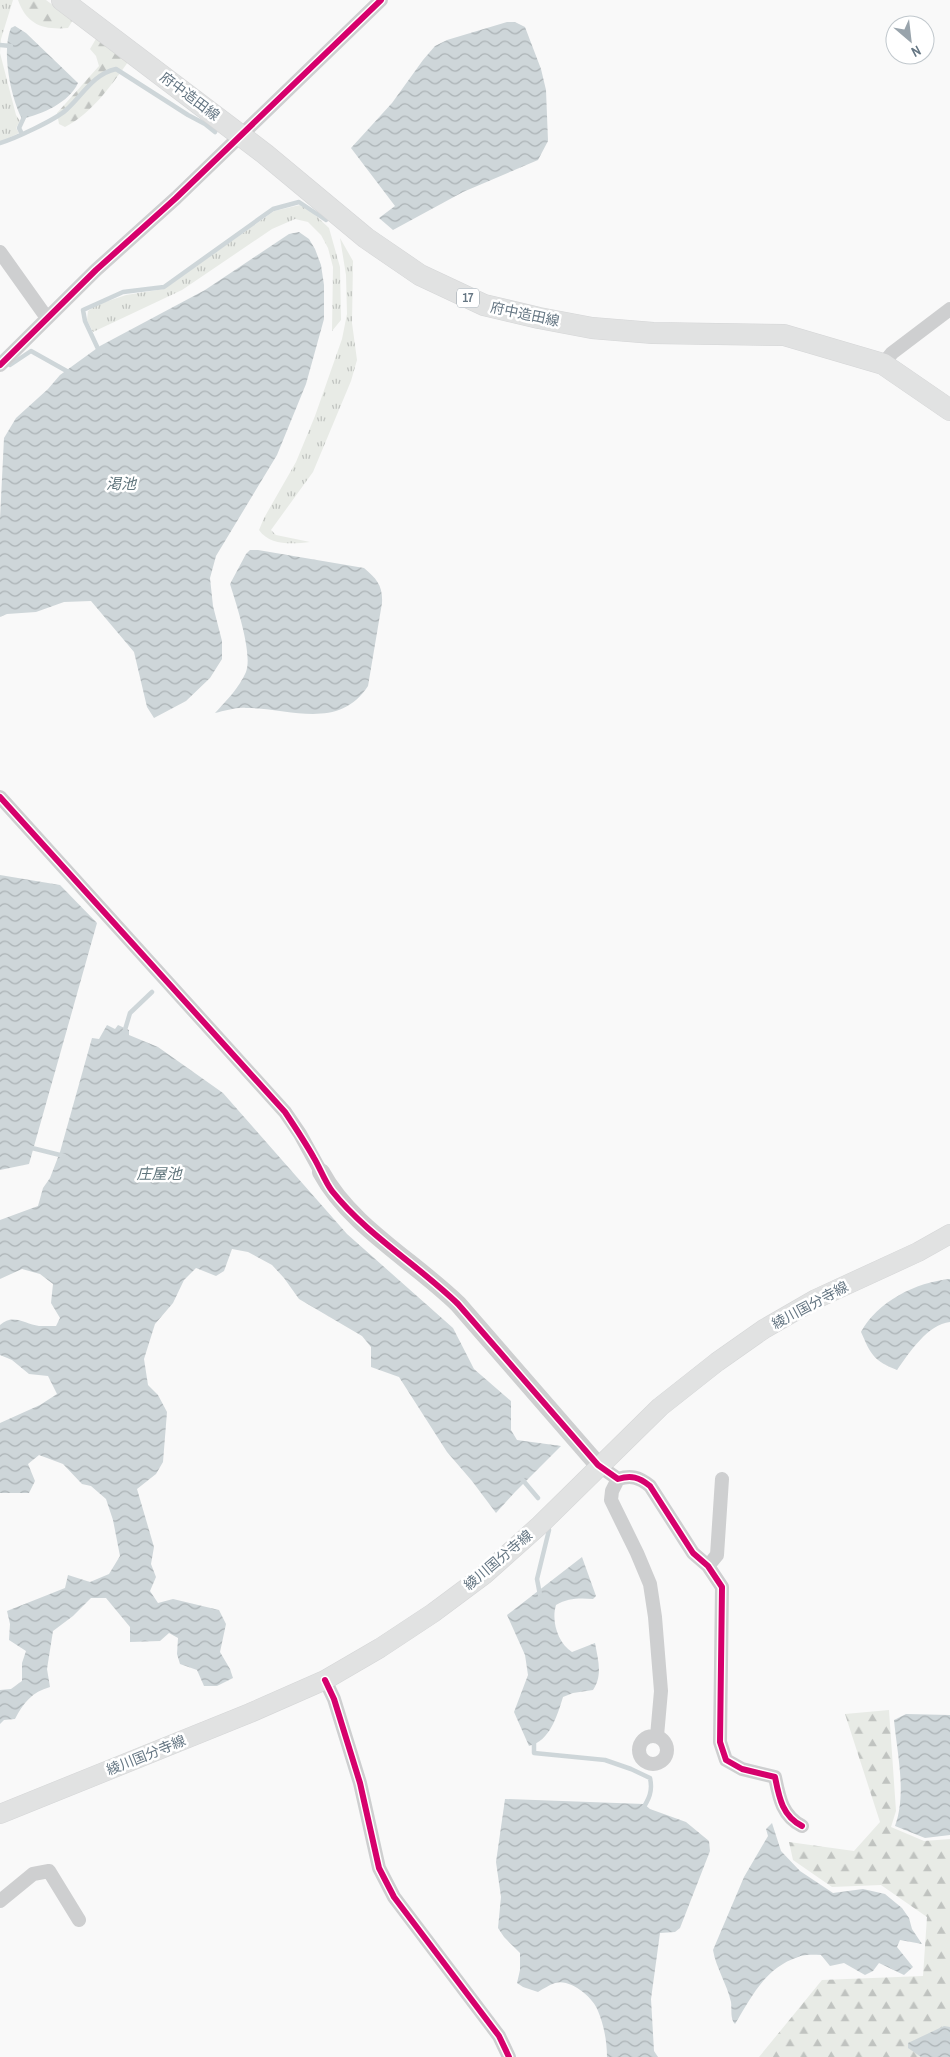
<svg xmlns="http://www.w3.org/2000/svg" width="950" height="2057" font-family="'Archivo Narrow','Noto Sans JP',sans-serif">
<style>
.grass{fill:url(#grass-tufts)}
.forest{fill:url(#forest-firs)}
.water{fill:url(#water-waves)}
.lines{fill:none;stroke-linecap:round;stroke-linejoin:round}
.stream{stroke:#ced6d9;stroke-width:4.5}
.secondary-casing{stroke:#d5d6d7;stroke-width:20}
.primary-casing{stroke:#d5d6d7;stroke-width:22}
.minor{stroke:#cecfd0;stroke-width:14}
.tertiary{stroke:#cecfd0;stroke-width:18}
.secondary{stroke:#e1e2e2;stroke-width:19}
.primary{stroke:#e1e2e2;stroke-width:21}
.cycleway-casing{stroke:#fff;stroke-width:9}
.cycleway{stroke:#d6006c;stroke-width:6}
.labels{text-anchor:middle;stroke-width:5;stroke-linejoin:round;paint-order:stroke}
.shield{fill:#fff;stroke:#939fa8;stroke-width:1}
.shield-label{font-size:12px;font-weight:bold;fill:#657683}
.street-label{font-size:14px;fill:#657683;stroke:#fff}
.water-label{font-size:15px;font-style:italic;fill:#60757c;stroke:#fff}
</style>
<defs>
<pattern id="grass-tufts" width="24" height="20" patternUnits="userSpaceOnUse" patternTransform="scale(1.25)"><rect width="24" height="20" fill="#e8ebe6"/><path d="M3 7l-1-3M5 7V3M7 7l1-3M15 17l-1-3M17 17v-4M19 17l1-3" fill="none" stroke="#c0c3c0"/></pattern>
<pattern id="forest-firs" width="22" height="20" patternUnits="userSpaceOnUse" patternTransform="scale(1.25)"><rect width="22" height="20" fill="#e8ebe6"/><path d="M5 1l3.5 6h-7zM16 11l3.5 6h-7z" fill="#c0c3c0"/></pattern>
<pattern id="water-waves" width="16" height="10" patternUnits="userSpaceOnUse" patternTransform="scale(1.25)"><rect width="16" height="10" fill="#ced6d9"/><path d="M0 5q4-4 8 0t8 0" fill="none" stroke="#abb2b5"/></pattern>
</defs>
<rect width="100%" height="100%" fill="#f9f9f9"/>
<path class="grass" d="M0,0H13L1,39L0,53L16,115L20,121L16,128L19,133L0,142Z
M300,205L313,213L329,228L340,267L341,320L332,331L333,267L328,248L321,235L308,222L295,219L272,229L182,290L93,332L87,320L88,311L96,305L126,295L164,289L274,211Z
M340,238L353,261L352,323L357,360L351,381L313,472L271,530L276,535L310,542C293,544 270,546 259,530L264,518L296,462L315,416L342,339L347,314L346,275Z"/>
<path class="forest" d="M18,0H46L73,20L68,28C43,30 27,25 18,0Z
M97,37L128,62C110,87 92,113 65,127L59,124L57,113L99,66L96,56L90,49Z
M889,1710L896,1811L891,1827L924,1841L950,1839V2057H759L822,1980L923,1976L927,1917L881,1885L832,1887L793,1860L789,1842L854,1851L880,1822L845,1714Z"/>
<path class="water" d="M507,22H515L525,27L541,69L546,90L548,141L538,160L463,192L393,230L379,218L395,206L351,148L392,103L423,60L435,46L447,40Z
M15,26L26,33L78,83C69,103 42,114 22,119C11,98 1,51 11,28Z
M299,232L309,239L315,249L321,265L324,285V319L306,384L277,455L216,556L210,578L213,606L222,641V659L210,678L186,701L154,718L147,707L134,652L91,601L64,602L36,612L7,614L0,617V519L4,438L16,418L48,389L60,375L100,346L205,290L289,234Z
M250,550H258L364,568C377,579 383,586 382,603L368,686C339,731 289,708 246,708C236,707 225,711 215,713C227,700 239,688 246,672C253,654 236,603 230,584L246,554Z
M0,875L60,885L97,923L29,1164L0,1170Z
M107,1025L115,1029L118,1025L129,1030V1035L158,1047L223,1093L347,1234L453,1328L474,1369L511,1401V1430L517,1440L561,1446L515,1492L496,1513L472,1481L447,1452L399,1377L371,1367V1347L362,1336L299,1299L284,1278L272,1265L248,1252L232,1249L224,1271L216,1276L196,1268L184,1280L173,1303L155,1324L144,1359L148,1385L158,1395L167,1412L163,1462L156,1474L137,1489L154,1547L151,1564L156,1577L150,1591L158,1603L173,1599L219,1610L226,1624L220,1652L230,1669L233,1678L217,1686H204L197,1670L180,1664L177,1654L178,1638L169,1633L160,1641L130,1642V1627L106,1598H91L73,1616L53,1631L47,1669L50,1687C32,1692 23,1703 15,1719L4,1720L0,1724V1690L11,1689L22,1681V1663L26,1651L9,1640L10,1624L7,1611L65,1588L68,1575L90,1582L109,1574L120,1556L113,1520L106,1499L91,1486L82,1484L63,1464L39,1455L28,1464L35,1481L29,1493H0V1423L40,1405L57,1394L48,1376L29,1374L12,1360L0,1355V1325C13,1313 25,1324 39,1326C44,1326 50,1326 56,1326L60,1318L51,1303L53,1284L40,1274L22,1269L0,1279V1220L38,1206L43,1188L50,1178L60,1152L92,1038L99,1039Z
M950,1279V1322C928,1324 909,1353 897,1370C874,1361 871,1355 861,1332C877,1302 916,1282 950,1279Z
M582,1557L596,1596L593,1599C579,1598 568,1598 556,1605C551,1621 558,1643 572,1652L595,1643C598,1660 603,1675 593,1690L573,1693L563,1697C557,1716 550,1741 529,1746L514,1712L528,1675L525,1655L507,1615Z
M906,1714L950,1715V1835L925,1838L895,1826C907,1794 897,1753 894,1720Z
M505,1799L644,1804L650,1809L686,1822L709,1841L710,1851L680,1928L675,1932L660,1933L651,1999L654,2051L658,2057H607C607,2042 604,2025 598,2011C594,1998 570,1978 555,1983C549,1985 543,1989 538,1992L523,1987L517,1983L520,1970V1953L504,1937L498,1928L501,1897L496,1862Z
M772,1823L781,1851L800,1871L833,1893L863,1889L885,1894L902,1908L909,1918L912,1929L922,1944L900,1940L897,1947L913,1967L904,1975L879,1963L873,1971L865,1975L844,1963L830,1966L821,1955C814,1955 805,1954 798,1957C765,1968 752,1996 735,2024C730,2019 732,2010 731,2002C727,1984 716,1968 713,1950L744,1877L768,1836L766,1829Z
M944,2026L950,2027V2057H921L908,2048V2043Z"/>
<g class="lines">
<path class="stream" d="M0,45L11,46
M22,134L19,128L25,115
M0,143C14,139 55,120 66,110C82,96 93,74 116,69L188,115L205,124L215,132
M100,353L85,321L83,310L123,292L164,287L273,209L299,202L326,220
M10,365L31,351L72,374
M124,1033L130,1013L152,992
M28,1147L64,1156
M521,1478L538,1498
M540,1595L537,1579L549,1530
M534,1739V1753L605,1760L631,1769L650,1778C653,1791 649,1799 642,1810"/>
<defs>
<path id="secondary" d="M0,1814L250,1713L325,1680L380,1648L433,1613L484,1575L540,1525L660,1407L717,1362L764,1329L816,1299L918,1252L950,1234"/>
<path id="primary" d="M62,0L265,154L366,238L420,275L484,305L539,318L592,328L653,333L784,335L883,364L950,410"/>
</defs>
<use href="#secondary" class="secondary-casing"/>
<use href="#primary" class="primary-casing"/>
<path class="minor" d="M0,252L47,318
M883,364L892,353L950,309
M0,365L96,270L176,198L381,0
M0,797L285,1112L300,1134L321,1172
M598,1465L618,1479C631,1475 639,1477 650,1486L693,1553L708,1566L722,1587L720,1742L726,1760L742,1769L775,1777C779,1797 782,1816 802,1826
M618,1479L612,1491L611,1500L637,1553L650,1584L655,1617L661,1691L657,1736
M708,1566L717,1555L722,1479
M325,1680L334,1699L360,1783L379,1868L394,1897L499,2036L509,2057
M639 1750a14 14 0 1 1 28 0a14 14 0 1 1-28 0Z
M0,1901L33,1874L49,1871L79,1920"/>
<path class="tertiary" d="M321,1172C350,1226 414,1261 458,1304L598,1465"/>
<use href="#secondary" class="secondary"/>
<use href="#primary" class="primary"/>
<defs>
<path id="cycleway" d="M0,365L96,270L176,198L381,0
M0,797L285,1112C295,1127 305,1142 314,1158C320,1168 325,1182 332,1191C367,1235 418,1265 458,1304L598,1465L618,1479C631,1475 639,1477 650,1486L693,1553L708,1566L722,1587L720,1742L726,1760L742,1769L775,1777C779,1797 782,1816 802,1826
M325,1680L334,1699L360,1783L379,1868L394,1897L499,2036L509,2057"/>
</defs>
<use href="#cycleway" class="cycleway-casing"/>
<use href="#cycleway" class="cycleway"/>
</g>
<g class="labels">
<rect class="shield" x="457" y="288.5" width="22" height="19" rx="4"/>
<g class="shield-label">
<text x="468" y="302">17</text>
</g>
<g class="street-label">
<text transform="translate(190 96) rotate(37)" y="5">府中造田線</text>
<text transform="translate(525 314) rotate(12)" y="5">府中造田線</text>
<text transform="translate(810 1305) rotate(-28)" y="5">綾川国分寺線</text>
<text transform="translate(498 1560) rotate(-40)" y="5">綾川国分寺線</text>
<text transform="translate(146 1755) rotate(-22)" y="5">綾川国分寺線</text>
</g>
<g class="water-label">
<text x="121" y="489">渇池</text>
<text x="159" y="1179">庄屋池</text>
</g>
</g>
<g transform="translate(910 40) rotate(152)"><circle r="24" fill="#ffffff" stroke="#c1c8cd"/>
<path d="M0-4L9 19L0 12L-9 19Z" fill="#99a4ac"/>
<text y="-8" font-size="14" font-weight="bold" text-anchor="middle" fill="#657683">N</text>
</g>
</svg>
